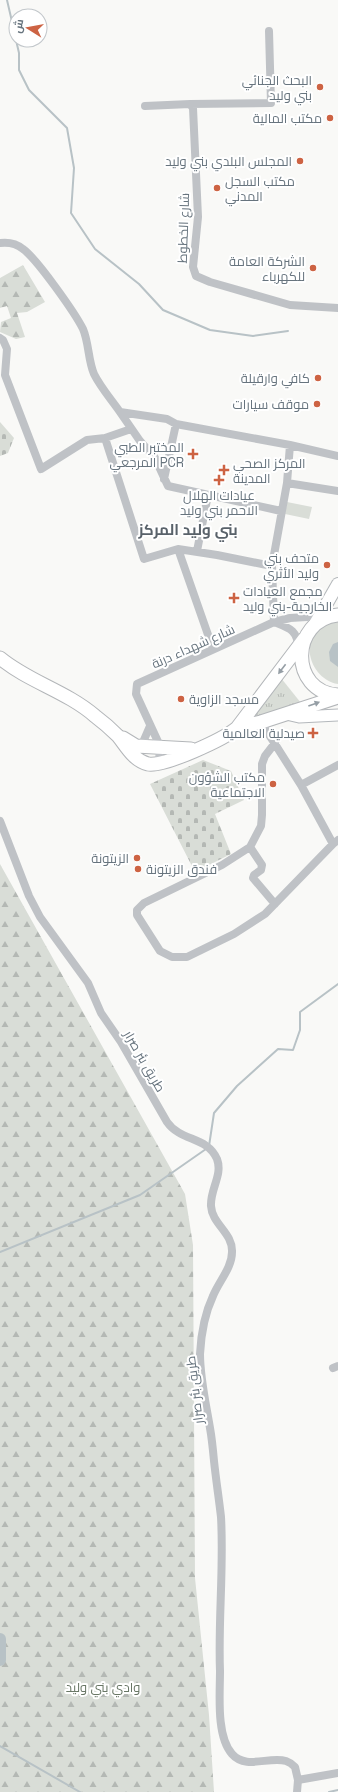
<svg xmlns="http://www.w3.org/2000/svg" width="338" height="1792" font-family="'Space Grotesk',Cairo,sans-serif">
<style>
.grass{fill:url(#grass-tufts)}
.forest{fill:url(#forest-firs)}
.cemetery{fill:url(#cemetery-stones)}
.garden{fill:#d9ddd7}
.water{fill:#b8c2c6}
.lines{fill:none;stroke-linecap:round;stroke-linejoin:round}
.stream{stroke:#b8c2c6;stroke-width:2}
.river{stroke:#b8c2c6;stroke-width:12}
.secondary-casing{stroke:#b4b8bc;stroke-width:13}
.primary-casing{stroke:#b3b7ba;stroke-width:14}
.trunk-casing{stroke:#b3b6b9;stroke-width:15}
.minor{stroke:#bfc2c6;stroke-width:8}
.secondary{stroke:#fff;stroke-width:11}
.primary{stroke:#fff;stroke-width:12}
.trunk{stroke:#fff;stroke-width:13}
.oneway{fill:#959ea5}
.poi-dot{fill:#cd6343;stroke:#fff;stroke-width:1.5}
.labels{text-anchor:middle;stroke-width:4;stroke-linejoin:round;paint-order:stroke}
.poi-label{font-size:13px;fill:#67747e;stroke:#fff;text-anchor:end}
.street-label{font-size:13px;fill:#67747e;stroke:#fff}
.park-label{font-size:13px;fill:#697766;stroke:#fff}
.quarter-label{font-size:15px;font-weight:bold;fill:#59626a;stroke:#fff}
</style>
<defs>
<pattern id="grass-tufts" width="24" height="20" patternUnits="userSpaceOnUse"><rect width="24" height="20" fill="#d9ddd7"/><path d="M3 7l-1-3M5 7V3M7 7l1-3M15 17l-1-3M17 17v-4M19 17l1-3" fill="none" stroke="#b4b8b4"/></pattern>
<pattern id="forest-firs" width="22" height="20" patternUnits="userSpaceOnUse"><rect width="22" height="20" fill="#d9ddd7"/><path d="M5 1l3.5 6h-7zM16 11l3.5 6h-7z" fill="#b4b8b4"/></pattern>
<pattern id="cemetery-stones" width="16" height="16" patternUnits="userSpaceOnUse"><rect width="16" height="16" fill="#d9ddd7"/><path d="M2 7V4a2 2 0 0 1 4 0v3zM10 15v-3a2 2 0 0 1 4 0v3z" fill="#b4b8b4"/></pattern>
</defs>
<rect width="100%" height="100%" fill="#f9f9f7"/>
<path class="grass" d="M281,678L301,703L253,718Z"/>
<path class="forest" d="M23,265L45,302L27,312L17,313L25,337L16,339L0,332L1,322L11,318L7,306L0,308V278Z
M0,864L185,1194L193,1245L195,1578L209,1715L214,1792H0Z"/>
<path class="cemetery" d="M0,422L14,438L8,453L0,456Z
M203,760L231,771L244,800L215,814L231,854L195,872L150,784Z"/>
<path class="garden" d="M287,502L312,507L309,519L285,514Z
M338,619V684C313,680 298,644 321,627C326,624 333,622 338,619Z"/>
<path class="water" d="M338,642V667L330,661L329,652L333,644Z"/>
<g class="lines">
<path class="stream" d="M7,0L16,39
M16,40L19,53V70L29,90L67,128L74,168L71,213L95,249L139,284L163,310L210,330L253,336L288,331
M209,1146L214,1113L237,1086L278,1049L293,1050L300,1030V1012L338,984
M0,1252L140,1195L206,1149
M0,1746L80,1792
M329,1792L338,1790"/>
<path class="river" d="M0,1639V1660"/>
<defs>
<path id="secondary" d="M286,714L299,717L338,715"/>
<path id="primary" d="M315,624L338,584"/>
<path id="trunk" d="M338,615C290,620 289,692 338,695
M0,658C29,682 66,691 95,716C103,722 111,729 118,736C127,747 133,760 148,764C164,767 224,739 237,728L305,638
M237,728L261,722L338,697
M123,738L136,746L191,749"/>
</defs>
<use href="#secondary" class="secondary-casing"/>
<use href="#primary" class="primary-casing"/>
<use href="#trunk" class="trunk-casing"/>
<path class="minor" d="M190,104L271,103L269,31
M145,106L190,104L193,108L198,217L193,267L196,276L210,282L290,305L338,308
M0,243C8,242 17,244 23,249C37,259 75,313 83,329C89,343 88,360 94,374C101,388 111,399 120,412L167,419L176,424L290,445L338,456
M0,338L3,340L7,349L5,375L41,469L87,440L105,438L131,429
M120,412L140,441L155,458L168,486L281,511
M105,438L144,559L178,549L217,555L272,566
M164,479L176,424
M287,483L338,491
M178,549L213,649
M197,551L208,495
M274,622L272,566L287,483L290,445
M274,622C289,628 298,630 298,648
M261,722L301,785L333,844L338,840
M275,743L265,756L262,764V815L261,826L250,847L222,865L144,903L137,910V915L160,951L172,957H187L234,934L265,914L333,844
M140,749L150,726
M159,763L160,746L136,694L137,684L274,622L290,618L307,617L323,610
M301,785L338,765
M0,821L29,896L40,917L88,983L101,1013L121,1042L167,1122C181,1142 207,1136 217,1159C223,1175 210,1189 211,1206C212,1224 233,1233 232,1252C232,1268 219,1281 213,1296C205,1313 201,1335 200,1354C200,1378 206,1404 210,1428C212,1439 213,1450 214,1461C216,1480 219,1499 221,1517C224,1568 218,1620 220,1671C220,1694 216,1736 232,1754C246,1770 269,1756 286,1761C289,1762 293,1765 295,1767L298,1780L297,1792
M250,847L262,865L261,870L254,875L253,878L275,904
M333,1368L338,1366
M298,1780L338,1773"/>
<use href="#secondary" class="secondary"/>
<use href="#primary" class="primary"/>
<use href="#trunk" class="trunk"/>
</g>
<defs><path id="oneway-solid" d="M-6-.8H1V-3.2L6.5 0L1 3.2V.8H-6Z"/></defs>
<g class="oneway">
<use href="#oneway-solid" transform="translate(282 669) rotate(127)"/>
<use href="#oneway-solid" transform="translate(314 704) rotate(-20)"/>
</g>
<g class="poi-dot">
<circle cx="320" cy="87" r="4"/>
<circle cx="330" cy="118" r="4"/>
<circle cx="300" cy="161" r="4"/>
<circle cx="217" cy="188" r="4"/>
<circle cx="313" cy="268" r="4"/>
<circle cx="318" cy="378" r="4"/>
<circle cx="317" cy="404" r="4"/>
<path d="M191 448h4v4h4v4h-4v4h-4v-4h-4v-4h4z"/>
<path d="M222 464h4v4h4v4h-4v4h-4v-4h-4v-4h4z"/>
<path d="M217 474h4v4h4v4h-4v4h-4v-4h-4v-4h4z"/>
<circle cx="327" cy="565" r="4"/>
<path d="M232 592h4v4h4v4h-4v4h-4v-4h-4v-4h4z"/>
<circle cx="181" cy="699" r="4"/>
<path d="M311 727h4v4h4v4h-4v4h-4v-4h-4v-4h4z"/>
<circle cx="273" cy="784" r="4"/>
<circle cx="137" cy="858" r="4"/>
<circle cx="138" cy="869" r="4"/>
</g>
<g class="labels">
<g class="poi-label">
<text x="312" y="85">البحث الجنائي<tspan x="312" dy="15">بني وليد</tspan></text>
<text x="322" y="123">مكتب المالية</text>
<text x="292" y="166">المجلس البلدي بني وليد</text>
<text x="225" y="186" text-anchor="start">مكتب السجل<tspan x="225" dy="15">المدني</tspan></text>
<text x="305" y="266">الشركة العامة<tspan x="305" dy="15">للكهرباء</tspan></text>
<text x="310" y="383">كافي وارقيلة</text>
<text x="309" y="409">موقف سيارات</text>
<text x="184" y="452">المختبر الطبي<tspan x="184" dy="15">المرجعي PCR</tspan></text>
<text x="233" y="468" text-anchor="start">المركز الصحي<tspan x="233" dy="15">المدينة</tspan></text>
<text x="219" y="500" text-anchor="middle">عيادات الهلال<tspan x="219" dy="15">الاحمر بني وليد</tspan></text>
<text x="319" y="563">متحف بني<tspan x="319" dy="15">وليد الأثري</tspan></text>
<text x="243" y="596" text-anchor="start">مجمع العيادات<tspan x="243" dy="15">الخارجية-بني وليد</tspan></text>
<text x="189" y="704" text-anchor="start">مسجد الزاوية</text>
<text x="305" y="738">صيدلية العالمية</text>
<text x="265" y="782">مكتب الشؤون<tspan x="265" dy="15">الاجتماعية</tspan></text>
<text x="129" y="863">الزيتونة</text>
<text x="146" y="874" text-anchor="start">فندق الزيتونة</text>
</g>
<g class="street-label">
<text transform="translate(183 228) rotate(-88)" y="5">شارع الخطوط</text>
<text transform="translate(193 646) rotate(-24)" y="5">شارع شهداء درنة</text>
<text transform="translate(145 1061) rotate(60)" y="5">طريق بئر صرار</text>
<text transform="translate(194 1390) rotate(-97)" y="5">طريق بئر صرار</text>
</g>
<g class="park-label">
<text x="103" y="1692">وادي بني وليد</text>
</g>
<g class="quarter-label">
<text x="188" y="535">بني وليد المركز</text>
</g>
</g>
<g transform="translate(28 28) rotate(281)"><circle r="19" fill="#ffffff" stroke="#c2c7cb"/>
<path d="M0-3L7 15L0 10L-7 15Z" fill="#cd6343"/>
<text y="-6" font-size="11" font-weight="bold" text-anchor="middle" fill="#67747e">ش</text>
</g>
</svg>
